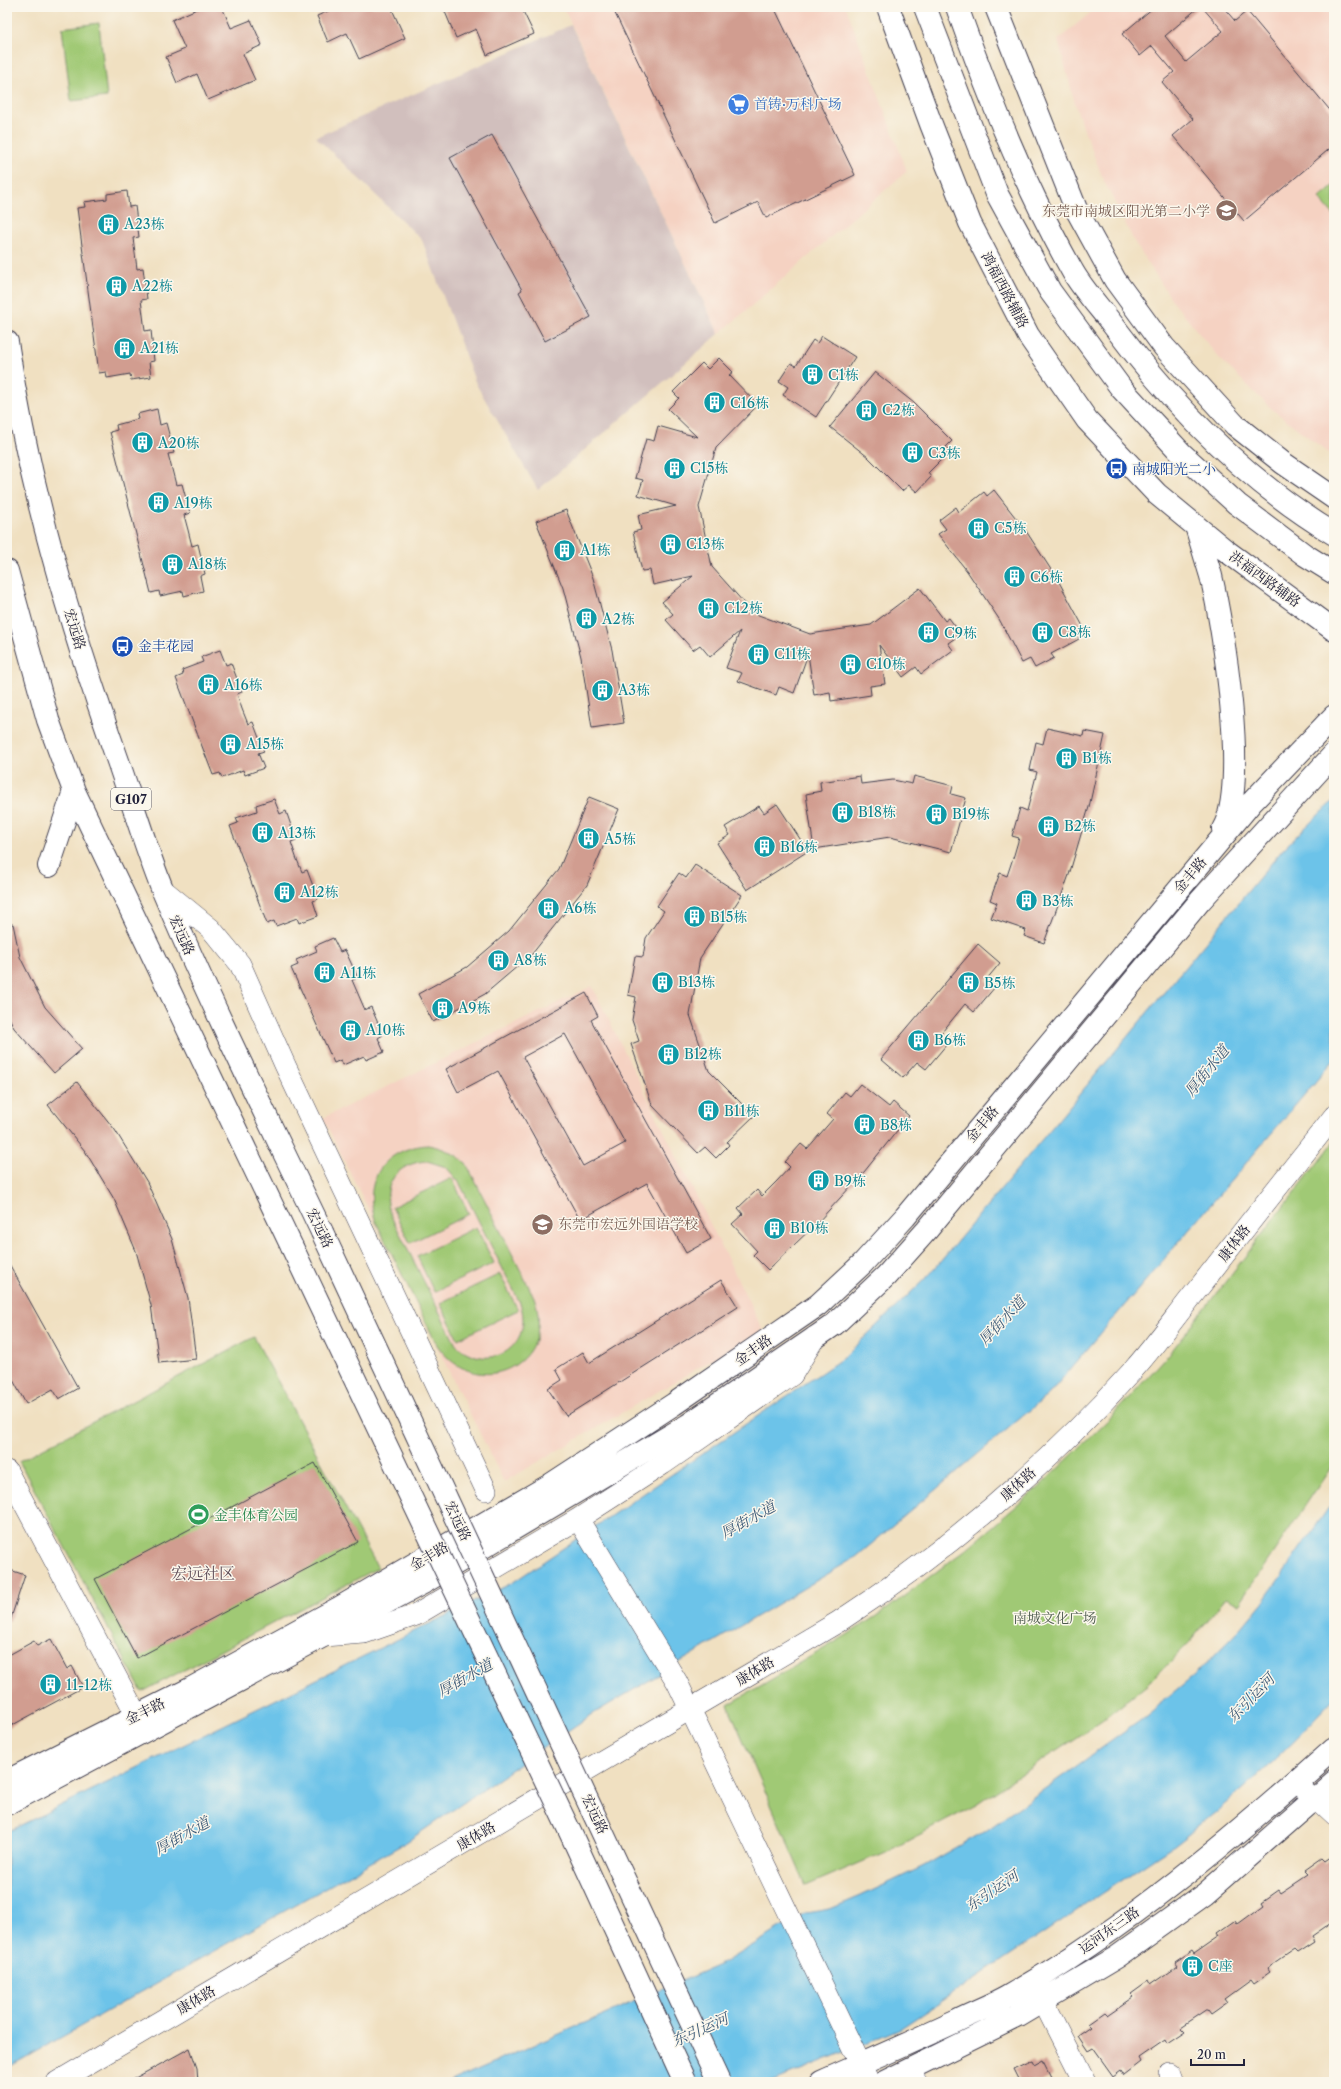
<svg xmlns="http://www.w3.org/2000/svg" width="1341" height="2089" font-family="'Libre Caslon Text','Noto Serif SC',serif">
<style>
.built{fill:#f5d2c2}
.industrial{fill:#d1bfbd}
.green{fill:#a0c975;stroke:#617658;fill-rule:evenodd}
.water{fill:#6cc3e9;stroke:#477292}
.building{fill:#d19d90;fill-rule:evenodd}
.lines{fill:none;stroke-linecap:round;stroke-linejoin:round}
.street-casing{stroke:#413e4f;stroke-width:22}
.secondary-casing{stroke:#413e4f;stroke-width:24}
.primary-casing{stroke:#413e4f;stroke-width:24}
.highway-casing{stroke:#413e4f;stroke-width:24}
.street{stroke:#fff;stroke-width:21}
.secondary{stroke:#fff;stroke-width:22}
.primary{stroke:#fff;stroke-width:22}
.highway{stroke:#fff;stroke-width:22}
.highway-bridge-casing{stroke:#413e4f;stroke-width:24;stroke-linecap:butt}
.highway-bridge{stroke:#fff;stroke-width:22}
.labels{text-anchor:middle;stroke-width:3;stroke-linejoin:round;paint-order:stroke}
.shield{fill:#fbf7ec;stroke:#636270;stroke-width:1}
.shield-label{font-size:13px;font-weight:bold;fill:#22223b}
.shop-label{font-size:14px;fill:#366cbe;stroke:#fbf7ec;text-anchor:start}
.education-label{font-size:14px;fill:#785e54;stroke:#fbf7ec;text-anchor:end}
.culture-label{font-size:14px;fill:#0d838f;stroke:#fbf7ec;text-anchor:start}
.street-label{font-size:14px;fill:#22223b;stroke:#fbf7ec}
.transit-label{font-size:14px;fill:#164399;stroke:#fbf7ec;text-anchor:start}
.leisure-label{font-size:14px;fill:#27864d;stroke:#fbf7ec;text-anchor:start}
.park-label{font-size:14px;fill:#4e5c4f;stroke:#fbf7ec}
.water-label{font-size:15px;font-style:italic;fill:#3c5a78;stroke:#fbf7ec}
.quarter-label{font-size:16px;fill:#5f4d59;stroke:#fbf7ec}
</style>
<rect width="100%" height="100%" fill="#fbf7ec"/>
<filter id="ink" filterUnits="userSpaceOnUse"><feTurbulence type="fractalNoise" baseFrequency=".025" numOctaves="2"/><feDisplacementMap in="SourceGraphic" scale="8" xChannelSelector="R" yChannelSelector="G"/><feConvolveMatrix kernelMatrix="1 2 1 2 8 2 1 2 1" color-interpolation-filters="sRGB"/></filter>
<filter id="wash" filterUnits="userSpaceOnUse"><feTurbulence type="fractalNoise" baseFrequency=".012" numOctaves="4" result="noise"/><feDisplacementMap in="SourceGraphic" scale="16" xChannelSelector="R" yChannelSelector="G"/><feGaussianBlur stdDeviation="0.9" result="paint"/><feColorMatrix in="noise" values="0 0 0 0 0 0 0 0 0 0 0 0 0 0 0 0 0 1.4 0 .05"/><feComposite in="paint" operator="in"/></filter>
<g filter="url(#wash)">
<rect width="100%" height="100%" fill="#f0e0c1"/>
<path class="built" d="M563,7H846L907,171L719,334Z
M1097,7H1334V457L1272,409L1220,359L1174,303L1135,243L1103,179L1077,111L1058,40Z
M592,986L763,1330L504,1482L323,1118Z"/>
<path class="industrial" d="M571,25L719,334L538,490L476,384L422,240L316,137Z"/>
<path class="green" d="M99,23L107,97L71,101L62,28Z
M1334,185V215L1319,198Z
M1334,1142V1463L1238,1605L1226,1598L1189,1643L1148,1684L1103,1720L976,1805L892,1849L806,1886L728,1705L847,1635L887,1609L965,1550L1041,1485L1112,1416L1170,1353Z
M428,1145C444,1148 454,1153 466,1163L534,1297C558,1364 477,1404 437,1345L376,1222C361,1180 385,1148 428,1145ZM427,1161L446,1167L459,1182L520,1303C535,1346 490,1375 456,1345L391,1216C380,1186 396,1163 427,1161Z
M452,1178L469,1214L410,1243L392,1207Z
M476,1227L494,1263L434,1292L417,1256Z
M500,1274L518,1310L458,1339L440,1303Z
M254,1337L378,1568L142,1692L19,1461Z"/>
<path class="water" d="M1334,800V1060L1049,1394L856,1557L588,1717L405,1843L7,2068V1832L512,1583L843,1358L931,1273L1284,848Z
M1334,1500V1699C1284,1753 1231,1802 1172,1847L901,2028L772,2082H449L725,1962L806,1913L830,1909L861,1896L924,1866L987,1830L1141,1720L1193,1677L1241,1628L1263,1602Z"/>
<g id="blocks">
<path class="building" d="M201,7H222L231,28L251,20L262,45L243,54L255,80L208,100L197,74L177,83L166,57L185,49L172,20Z
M337,7H391L405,38L359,59L347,33L328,42L317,16Z
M443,7H521L534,34L487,55L476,29L456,38Z
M612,7H774L855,175L766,218L758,202L715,223Z
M1154,7H1199L1165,36L1186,62L1223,31L1202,7H1223L1235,21L1247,11L1334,115V145L1244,221L1173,136L1193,119L1162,82L1174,72L1152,46L1140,56L1122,34Z
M492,135L591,317L545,341L519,292L522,290L450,158Z
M127,191L129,207L135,206L139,237L133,238L135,253L137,269L143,268L147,299L141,300L143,315L145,331L151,330L154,361L149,362L151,377L131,380L130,374L107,378L106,372L99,373L77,208L85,207L84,202L107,199V194Z
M822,336L855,357L816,417L783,395L788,387L779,381L791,363L796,366L813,340L817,343Z
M719,358L733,372L729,375L758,405L716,448L699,507L712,567L753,613L810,634L871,625L920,588L945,621L949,618L961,634L948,643L953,650L921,674L916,667L903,677L879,645L885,684L870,686L871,695L831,701L830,692L814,695L808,654L794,693L779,687L776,695L738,681L742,673L726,668L740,631L710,657L700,645L693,650L666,620L673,614L662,602L693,576L653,585L650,570L642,571L633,532L641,530L638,515L676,506L638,495L643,480L635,478L646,439L654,441L658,426L697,437L668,409L679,398L673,392L702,363L708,369Z
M875,372L914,403L952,441L946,447L950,451L928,473L931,477L917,492L909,485L902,491L868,457L830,427Z
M157,409L160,425L166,423L174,453L168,454L176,485L182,484L190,513L184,515L188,530L192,546L198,544L205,574L200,576L203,591L184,596L183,591L160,596L159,591L151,593L110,432L117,430L116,425L138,419L137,414Z
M994,490L1026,531L1059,582L1085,630L1077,634L1079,639L1051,654L1054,658L1035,668L1030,659L1022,663L999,619L967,571L938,534L946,529L939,520L956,507L959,512L984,492L987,496Z
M566,510L593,578L612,650L624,723L592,728L581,657L563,588L536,521Z
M220,650L226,665L231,663L242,692L237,694L242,709L248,724L253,722L264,751L258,753L264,768L245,775L243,770L222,778L220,773L213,775L176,678L183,675L182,670L203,662L201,657Z
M1047,728L1083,736L1084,731L1105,735L1089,807L1069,875L1044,943L1024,936L1026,930L991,918L997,903L990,900L1000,873L1007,876L1014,855L1019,838L1012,836L1020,808L1027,811L1037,772L1030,770L1036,742L1043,744Z
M860,776L861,784L893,780L912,784L914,776L953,786L951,794L966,798L951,852L890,837L814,849L806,794L821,791L820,782Z
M589,797L619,809L587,885L532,954L485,994L433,1022L418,994L467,967L509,931L559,869Z
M274,799L280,814L286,811L296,840L291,842L296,857L302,872L307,870L318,899L313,901L318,916L299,923L297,918L276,926L274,921L267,924L230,826L238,823L236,818L257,811L256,805Z
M777,804L808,851L747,890L717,843L730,835L725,827L759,806L764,813Z
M695,865L742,895L700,958L690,1015L709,1071L754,1116L727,1142L729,1145L716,1158L705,1147L698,1153L652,1105L631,1044L639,1041L632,1020L636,997L628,995L635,956L643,957L646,938L664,911L657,906L679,873L686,878Z
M13,924L20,957L45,1007L82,1049L54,1073L14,1028L7,1013V925Z
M333,938L340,952L345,950L358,978L352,980L365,1010L371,1007L383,1035L378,1038L384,1052L366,1060L364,1056L343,1065L341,1060L334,1063L291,968L298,965L296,960L317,951L315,946Z
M978,944L1000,963L986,980L995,987L974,1012L965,1004L938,1037L947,1044L926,1069L917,1062L903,1078L881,1059Z
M586,993L598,1016L591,1020L711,1239L686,1253L647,1183L580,1220L498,1071L458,1092L446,1069ZM565,1034L625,1143L583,1166L523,1057Z
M77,1082L115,1130L147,1182L172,1239L188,1298L196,1359L159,1363L151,1305L136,1251L114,1199L85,1151L48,1105Z
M860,1084L889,1107L893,1102L909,1116L864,1172L818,1222L768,1270L753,1255L757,1251L732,1224L743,1214L738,1208L757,1190L762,1196L777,1181L790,1167L785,1162L801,1144L807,1149L833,1119L827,1114L845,1092L850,1096Z
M7,1260L78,1388L59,1399L53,1389L26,1404L7,1369Z
M721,1280L738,1307L566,1416L548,1389L562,1380L556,1369L583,1352L589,1363Z
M315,1463L358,1542L137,1658L95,1579Z
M7,1569L25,1575L10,1621L7,1620Z
M51,1639L67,1669L72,1666L83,1687L7,1728V1656L34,1641L37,1646Z
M1334,1856V1920L1311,1936L1314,1941L1297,1952L1294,1949L1268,1967L1271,1971L1254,1983L1251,1979L1225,1998L1228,2002L1211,2014L1208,2010L1181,2028L1185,2032L1167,2044L1165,2040L1139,2058L1141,2062L1124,2075L1121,2070L1113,2076L1093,2048L1088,2051L1078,2036L1091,2027L1088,2024L1105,2012L1108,2015L1134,1997L1131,1994L1149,1981L1151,1985L1177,1967L1174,1963L1192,1951L1194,1954L1220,1936L1218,1933L1235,1921L1237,1924L1263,1905L1261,1902L1278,1890L1280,1893L1307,1875L1304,1872L1321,1860L1324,1863Z
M190,2048L197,2068L198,2082H128Z
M1044,2060L1052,2076L1040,2082H1020L1014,2070L1033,2061L1035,2065Z"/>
</g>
</g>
<g filter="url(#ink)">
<use href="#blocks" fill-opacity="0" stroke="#413e4f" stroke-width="1"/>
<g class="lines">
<defs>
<path id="street" d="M162,889L211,929L240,964L285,1065L486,1490
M7,1471L145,1731
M578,1519L677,1682L869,2082
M323,1636L364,1633L416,1615L578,1519L663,1464L792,1375L815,1337
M1296,1781L1334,1816
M1043,2001L1084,2082
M911,2069L917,2082
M1170,2074L1173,2082
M57,2082L838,1622C947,1551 1047,1466 1134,1369C1158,1342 1178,1313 1201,1285C1245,1228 1290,1172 1334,1116"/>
<path id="secondary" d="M888,7L931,124L970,223L1028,335L1087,420L1157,494L1225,550L1334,630
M996,7L1076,209L1115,280L1164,347L1235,425L1283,463L1334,498
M1196,526C1201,543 1206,559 1211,576C1223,626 1249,786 1223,829
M7,1781L190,1689L337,1609L550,1485L674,1404L818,1305L862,1264L905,1217L1251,803L1334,716
M7,1804L423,1583L688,1425L835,1324L886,1276L927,1230L1200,901L1334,754
M821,2082C866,2062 912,2042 957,2021C973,2013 991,2006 1007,1997C1126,1929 1232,1839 1334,1748
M884,2082L1018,2016L1117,1957L1205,1894L1334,1781"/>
<path id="primary" d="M925,7L997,194L1050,291L1121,388L1182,454L1237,504L1305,555L1334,573
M957,7C989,98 1025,187 1073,272C1084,291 1100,308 1113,325C1174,407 1246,481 1334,534"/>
<path id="highway" d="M7,342C28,485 70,625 118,761C133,804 146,849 163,891C212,1007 268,1119 322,1232
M7,571L48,720L74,791L292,1247
M49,866L74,791"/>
</defs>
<use href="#street" class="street-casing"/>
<use href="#secondary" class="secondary-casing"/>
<use href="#primary" class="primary-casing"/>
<use href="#highway" class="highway-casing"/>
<use href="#street" class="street"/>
<use href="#secondary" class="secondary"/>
<use href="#primary" class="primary"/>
<use href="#highway" class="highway"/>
<defs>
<path id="highway-bridge" d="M322,1232L719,2082
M292,1247L571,1834L685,2082"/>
</defs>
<use href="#highway-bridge" class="highway-bridge-casing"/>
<use href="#highway-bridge" class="highway-bridge"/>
</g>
</g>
<defs>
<symbol id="supermarket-disc" viewBox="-11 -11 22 22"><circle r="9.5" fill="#3f7fe0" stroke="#fbf7ec"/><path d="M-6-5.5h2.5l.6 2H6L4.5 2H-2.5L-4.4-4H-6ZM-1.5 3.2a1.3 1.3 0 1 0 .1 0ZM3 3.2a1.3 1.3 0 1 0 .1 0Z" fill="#fff"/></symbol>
<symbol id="school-disc" viewBox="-11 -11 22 22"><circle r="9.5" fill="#8d6e63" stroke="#fbf7ec"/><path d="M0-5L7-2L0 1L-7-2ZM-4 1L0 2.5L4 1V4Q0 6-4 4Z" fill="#fff"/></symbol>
<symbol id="building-disc" viewBox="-11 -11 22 22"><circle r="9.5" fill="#0f9aa8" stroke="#fbf7ec"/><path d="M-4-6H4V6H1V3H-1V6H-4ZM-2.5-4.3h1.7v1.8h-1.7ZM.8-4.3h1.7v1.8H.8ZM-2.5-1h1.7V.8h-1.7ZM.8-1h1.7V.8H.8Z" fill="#fff"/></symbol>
<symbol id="bus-disc" viewBox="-11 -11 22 22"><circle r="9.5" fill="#1a4fb4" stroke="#fbf7ec"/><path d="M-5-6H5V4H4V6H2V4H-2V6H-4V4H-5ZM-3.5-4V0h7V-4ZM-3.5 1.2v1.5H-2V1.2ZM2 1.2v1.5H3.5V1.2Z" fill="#fff"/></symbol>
<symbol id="stadium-disc" viewBox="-11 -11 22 22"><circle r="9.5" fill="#2e9e5b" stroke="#fbf7ec"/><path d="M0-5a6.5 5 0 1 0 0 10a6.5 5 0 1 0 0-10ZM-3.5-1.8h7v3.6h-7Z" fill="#fff"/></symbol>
</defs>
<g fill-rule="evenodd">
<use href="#supermarket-disc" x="726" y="92" width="25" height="25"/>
<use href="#school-disc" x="1214" y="198" width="25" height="25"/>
<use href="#building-disc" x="96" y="212" width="25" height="25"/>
<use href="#building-disc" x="104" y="274" width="25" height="25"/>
<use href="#building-disc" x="112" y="336" width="25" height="25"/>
<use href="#building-disc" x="800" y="362" width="25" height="25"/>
<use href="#building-disc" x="702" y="390" width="25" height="25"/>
<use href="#building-disc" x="854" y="398" width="25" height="25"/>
<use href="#building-disc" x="130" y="430" width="25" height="25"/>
<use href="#building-disc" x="900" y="440" width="25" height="25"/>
<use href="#building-disc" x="662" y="456" width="25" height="25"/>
<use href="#bus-disc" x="1104" y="456" width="25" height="25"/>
<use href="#building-disc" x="146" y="490" width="25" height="25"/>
<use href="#building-disc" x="966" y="516" width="25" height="25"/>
<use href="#building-disc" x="658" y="532" width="25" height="25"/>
<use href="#building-disc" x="552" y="538" width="25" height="25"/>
<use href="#building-disc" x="160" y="552" width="25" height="25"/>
<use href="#building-disc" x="1002" y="564" width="25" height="25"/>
<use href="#building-disc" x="696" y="596" width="25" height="25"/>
<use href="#building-disc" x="574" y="606" width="25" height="25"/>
<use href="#building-disc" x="1030" y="620" width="25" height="25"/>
<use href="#building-disc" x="916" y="620" width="25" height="25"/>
<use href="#bus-disc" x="110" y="634" width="25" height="25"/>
<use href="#building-disc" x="746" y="642" width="25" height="25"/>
<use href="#building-disc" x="838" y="652" width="25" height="25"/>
<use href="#building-disc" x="196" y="672" width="25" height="25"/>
<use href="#building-disc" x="590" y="678" width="25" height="25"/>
<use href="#building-disc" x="218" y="732" width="25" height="25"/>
<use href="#building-disc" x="1054" y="746" width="25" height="25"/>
<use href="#building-disc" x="830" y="800" width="25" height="25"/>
<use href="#building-disc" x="924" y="802" width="25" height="25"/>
<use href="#building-disc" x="1036" y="814" width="25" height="25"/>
<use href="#building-disc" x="250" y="820" width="25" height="25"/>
<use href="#building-disc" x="576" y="826" width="25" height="25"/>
<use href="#building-disc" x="752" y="834" width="25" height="25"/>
<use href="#building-disc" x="272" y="880" width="25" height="25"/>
<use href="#building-disc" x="1014" y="888" width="25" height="25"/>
<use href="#building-disc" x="536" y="896" width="25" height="25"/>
<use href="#building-disc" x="682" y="904" width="25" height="25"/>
<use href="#building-disc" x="486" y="948" width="25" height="25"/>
<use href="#building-disc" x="312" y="960" width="25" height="25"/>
<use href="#building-disc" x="650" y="970" width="25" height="25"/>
<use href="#building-disc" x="956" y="970" width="25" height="25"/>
<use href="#building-disc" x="430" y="996" width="25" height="25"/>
<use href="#building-disc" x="338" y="1018" width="25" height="25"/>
<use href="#building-disc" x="906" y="1028" width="25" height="25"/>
<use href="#building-disc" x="656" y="1042" width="25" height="25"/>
<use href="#building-disc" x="696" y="1098" width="25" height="25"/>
<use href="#building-disc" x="852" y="1112" width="25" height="25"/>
<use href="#building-disc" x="806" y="1168" width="25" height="25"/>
<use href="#school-disc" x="530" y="1212" width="25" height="25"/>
<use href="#building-disc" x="762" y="1216" width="25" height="25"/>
<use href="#stadium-disc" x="186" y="1502" width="25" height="25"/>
<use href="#building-disc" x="38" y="1672" width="25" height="25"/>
<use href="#building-disc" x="1180" y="1954" width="25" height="25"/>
</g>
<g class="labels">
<rect class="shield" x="111" y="788" width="40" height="22" rx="3"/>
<g class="shield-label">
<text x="131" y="804">G107</text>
</g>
<g class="shop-label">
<text x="754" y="109">首铸·万科广场</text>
</g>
<g class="education-label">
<text x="1210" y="216">东莞市南城区阳光第二小学</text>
<text x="558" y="1229" text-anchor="start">东莞市宏远外国语学校</text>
</g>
<g class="culture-label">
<text x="124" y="229">A23栋</text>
<text x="132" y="291">A22栋</text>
<text x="140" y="353">A21栋</text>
<text x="828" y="380">C1栋</text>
<text x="730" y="408">C16栋</text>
<text x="882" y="415">C2栋</text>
<text x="158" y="448">A20栋</text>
<text x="928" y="458">C3栋</text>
<text x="690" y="473">C15栋</text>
<text x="174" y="508">A19栋</text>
<text x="994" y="533">C5栋</text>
<text x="686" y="549">C13栋</text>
<text x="580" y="555">A1栋</text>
<text x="188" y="569">A18栋</text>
<text x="1030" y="582">C6栋</text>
<text x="724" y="613">C12栋</text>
<text x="602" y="624">A2栋</text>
<text x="1058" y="637">C8栋</text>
<text x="944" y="638">C9栋</text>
<text x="774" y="659">C11栋</text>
<text x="866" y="669">C10栋</text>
<text x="224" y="690">A16栋</text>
<text x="618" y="695">A3栋</text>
<text x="246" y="749">A15栋</text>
<text x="1082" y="763">B1栋</text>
<text x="858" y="817">B18栋</text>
<text x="952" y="819">B19栋</text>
<text x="1064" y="831">B2栋</text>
<text x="278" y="838">A13栋</text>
<text x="604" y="844">A5栋</text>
<text x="780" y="852">B16栋</text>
<text x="300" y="897">A12栋</text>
<text x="1042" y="906">B3栋</text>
<text x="564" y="913">A6栋</text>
<text x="710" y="922">B15栋</text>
<text x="514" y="965">A8栋</text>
<text x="340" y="978">A11栋</text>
<text x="678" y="987">B13栋</text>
<text x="984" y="988">B5栋</text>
<text x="458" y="1013">A9栋</text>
<text x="366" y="1035">A10栋</text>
<text x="934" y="1045">B6栋</text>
<text x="684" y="1059">B12栋</text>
<text x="724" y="1116">B11栋</text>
<text x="880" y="1130">B8栋</text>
<text x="834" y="1186">B9栋</text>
<text x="790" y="1233">B10栋</text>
<text x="66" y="1690">11-12栋</text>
<text x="1208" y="1971">C座</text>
</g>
<g class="street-label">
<text transform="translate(1005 290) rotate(62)" y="5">鸿福西路辅路</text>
<text transform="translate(1265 579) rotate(36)" y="5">洪福西路辅路</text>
<text transform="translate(75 629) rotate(73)" y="5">宏远路</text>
<text transform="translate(1190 875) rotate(-50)" y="5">金丰路</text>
<text transform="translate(182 935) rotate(66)" y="5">宏远路</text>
<text transform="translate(982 1124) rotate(-50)" y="5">金丰路</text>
<text transform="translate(320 1228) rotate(64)" y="5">宏远路</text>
<text transform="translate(1234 1243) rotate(-52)" y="5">康体路</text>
<text transform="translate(753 1350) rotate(-35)" y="5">金丰路</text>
<text transform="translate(1018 1484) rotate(-42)" y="5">康体路</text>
<text transform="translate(458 1521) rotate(65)" y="5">宏远路</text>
<text transform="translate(429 1556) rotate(-31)" y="5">金丰路</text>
<text transform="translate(755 1671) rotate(-31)" y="5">康体路</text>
<text transform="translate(145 1711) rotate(-26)" y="5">金丰路</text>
<text transform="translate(595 1814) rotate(65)" y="5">宏远路</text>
<text transform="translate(476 1836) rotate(-30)" y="5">康体路</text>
<text transform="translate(1109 1930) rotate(-35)" y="5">运河东三路</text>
<text transform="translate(196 2000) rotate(-30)" y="5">康体路</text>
</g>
<g class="transit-label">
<text x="1132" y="474">南城阳光二小</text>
<text x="138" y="651">金丰花园</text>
</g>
<g class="leisure-label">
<text x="214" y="1520">金丰体育公园</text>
</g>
<g class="park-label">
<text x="1055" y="1623">南城文化广场</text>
</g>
<g class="water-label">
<text transform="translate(1207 1071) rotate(-51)" y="5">厚街水道</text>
<text transform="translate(1002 1321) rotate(-47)" y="5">厚街水道</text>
<text transform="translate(748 1520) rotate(-29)" y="5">厚街水道</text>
<text transform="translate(465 1678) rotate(-29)" y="5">厚街水道</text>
<text transform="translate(1251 1698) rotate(-46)" y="5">东引运河</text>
<text transform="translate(182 1836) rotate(-29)" y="5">厚街水道</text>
<text transform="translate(992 1891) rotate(-34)" y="5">东引运河</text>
<text transform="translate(700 2030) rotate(-24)" y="5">东引运河</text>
</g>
<g class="quarter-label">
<text x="203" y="1579">宏远社区</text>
</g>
</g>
<rect width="1341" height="2089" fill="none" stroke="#fbf7ec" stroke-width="24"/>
<path d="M1191 2059v6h53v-6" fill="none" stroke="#22223b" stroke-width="2"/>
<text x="1197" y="2059" font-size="12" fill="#22223b" stroke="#fbf7ec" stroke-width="3" paint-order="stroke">20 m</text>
</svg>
